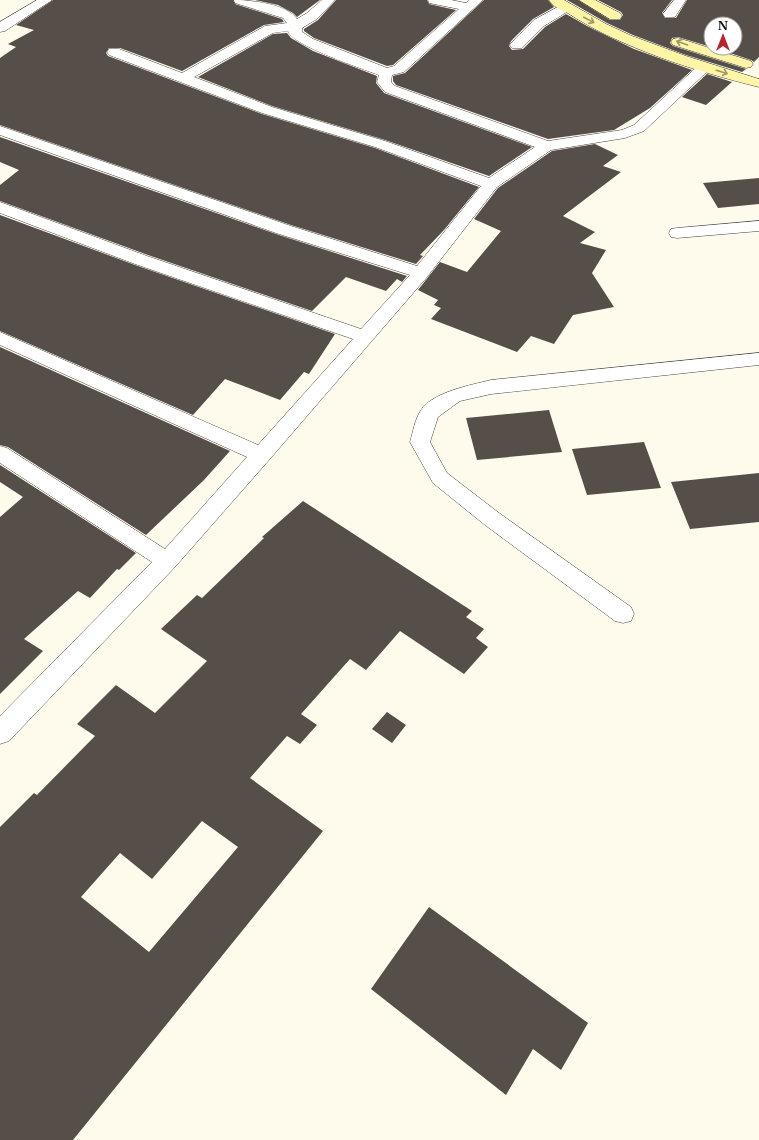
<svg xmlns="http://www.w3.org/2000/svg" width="759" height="1140" font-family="'Libre Baskerville',serif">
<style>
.building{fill:#564e49;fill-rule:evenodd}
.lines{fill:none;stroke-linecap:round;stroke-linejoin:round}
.street-casing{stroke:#404040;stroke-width:1}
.secondary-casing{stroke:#2f2f2f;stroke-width:1}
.street{fill:#fff;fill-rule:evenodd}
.secondary{fill:#fff5a7;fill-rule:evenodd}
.oneway{stroke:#9e9869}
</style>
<rect width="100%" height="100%" fill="#fffbec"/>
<path class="building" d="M53,0H233L235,4L282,19L284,22L264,25L182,71L120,48H109L106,53L108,56L262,114L375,148L479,187L444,230L420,255L423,256L416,264L291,225L0,125V58L16,47L8,44L34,30L16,25Z
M255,0H320L297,17L293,13L278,5Z
M336,0H427L429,4L456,10L393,65L387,66L314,38L304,31V29L318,20Z
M484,0H548L554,7L533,19L511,41L509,46L512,50L523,49L545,27L566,14L587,26L634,49L692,70L650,108L614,130L548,139L396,85L393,81V76L405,73Z
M567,0H578L610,20H620L623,15L621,12L598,0H672L662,13L665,18H676L687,0H759V57L754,62L751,60L715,48H735V24H711V47L678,37L672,38L670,43L673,46L746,69L742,72L686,55L633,35L607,23Z
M287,33L291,38L313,51L377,76L376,83L384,93L532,147L489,176L385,140L272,106L198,77L273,34Z
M707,74L732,82L706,105L682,97Z
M0,137L279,235L407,276L402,282L397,279L386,291L346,277L312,311L148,255L0,201V185L19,170L0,162Z
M595,144L618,155L603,166L621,172L563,216L595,232L580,243L606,250L592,273L614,307L573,315L554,344L531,336L517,352L431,319L441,308L434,305L438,300L418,290L440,262L467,272L501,231L474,219L498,188L552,151Z
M759,178V204L718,208L703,183Z
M0,215L135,265L335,334L309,374L304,372L280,400L225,379L193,415L0,331Z
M0,347L230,451L204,480L146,535L8,447L0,445Z
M549,410L562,452L477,460L466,418Z
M644,442L661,488L587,495L572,449Z
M0,465L136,553L119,570L117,569L90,598L78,591L24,639L43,651L0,694V517L23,497L0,482Z
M759,473V522L690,529L671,482Z
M303,501L472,611L466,617L484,629L476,638L488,647L464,674L400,631L366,670L350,659L301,714L317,725L300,744L287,736L250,778L323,831L73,1140H0V827L34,793L37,795L95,736L77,724L116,685L155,713L207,661L161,629L197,595L202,598L264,538L262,537ZM202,821L238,847L149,952L81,897L120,853L152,879Z
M387,712L406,725L392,743L372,729Z
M429,907L588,1023L561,1070L533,1049L506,1095L371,989Z"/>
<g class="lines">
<defs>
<path id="street" d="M37,0H52L5,31L0,32V22Z
M234,0C251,0 287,4 297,19L307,13L322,0H335L317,19L302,28V32L313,39L387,68L394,66L459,9L429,3L428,0H451L466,3L469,0H483L404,72L392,75L391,82L395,86L548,141L622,130L634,125L700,64H710L712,67L644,131L625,138L551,150L497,187L427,277L269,460L175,567L9,741L0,744V716L152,562L0,463V446L7,448L165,549L247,457L0,345V332L258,445L353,339L135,264L0,213V202L147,256L361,329L410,275L279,234L0,135V126L291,226L417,266L481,186L375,147L262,113L109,55L107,52L109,49H119L182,73L265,26L287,23L283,18L235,3ZM288,31C291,45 363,69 379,75L377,82L385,92L535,147L489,178L385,141L272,107L194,77L273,33Z
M674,0H686L675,17H665L663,14Z
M565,3L570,4L571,7L570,10L544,26L522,48H512L510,45L512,42L534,20Z
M759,221V231L677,238L671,237L669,233L671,229L677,228Z
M759,353V365L491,394L460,401L438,417L430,442L447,473L499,513L631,607L634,614L631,621L623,623L615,621L485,525L433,483L410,442C413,432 415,419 421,410C433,392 471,385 491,380Z"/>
<path id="secondary" d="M549,0H564L606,24L632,36L686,56L759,79V87C695,71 621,48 566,12C560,9 552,6 549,0Z
M579,0H595L620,13L622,16L620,19H610Z
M678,38L751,61L753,64L751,67L746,68L673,45L671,42L673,39Z"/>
</defs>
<use href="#street" class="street-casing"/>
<use href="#secondary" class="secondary-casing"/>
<use href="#street" class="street"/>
<use href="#secondary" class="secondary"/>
</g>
<defs><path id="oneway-shaft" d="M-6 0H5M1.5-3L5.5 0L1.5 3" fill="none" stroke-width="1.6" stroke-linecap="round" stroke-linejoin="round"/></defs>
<g class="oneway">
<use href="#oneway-shaft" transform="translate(589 20) rotate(28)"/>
<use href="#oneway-shaft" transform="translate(682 43) rotate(-160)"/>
<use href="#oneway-shaft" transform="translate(722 72) rotate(17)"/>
</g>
<g transform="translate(723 36)"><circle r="19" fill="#ffffff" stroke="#9e9e9e"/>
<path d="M0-3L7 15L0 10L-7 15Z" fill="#bf222a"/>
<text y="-6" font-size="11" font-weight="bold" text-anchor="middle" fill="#0d0d0d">N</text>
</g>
</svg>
